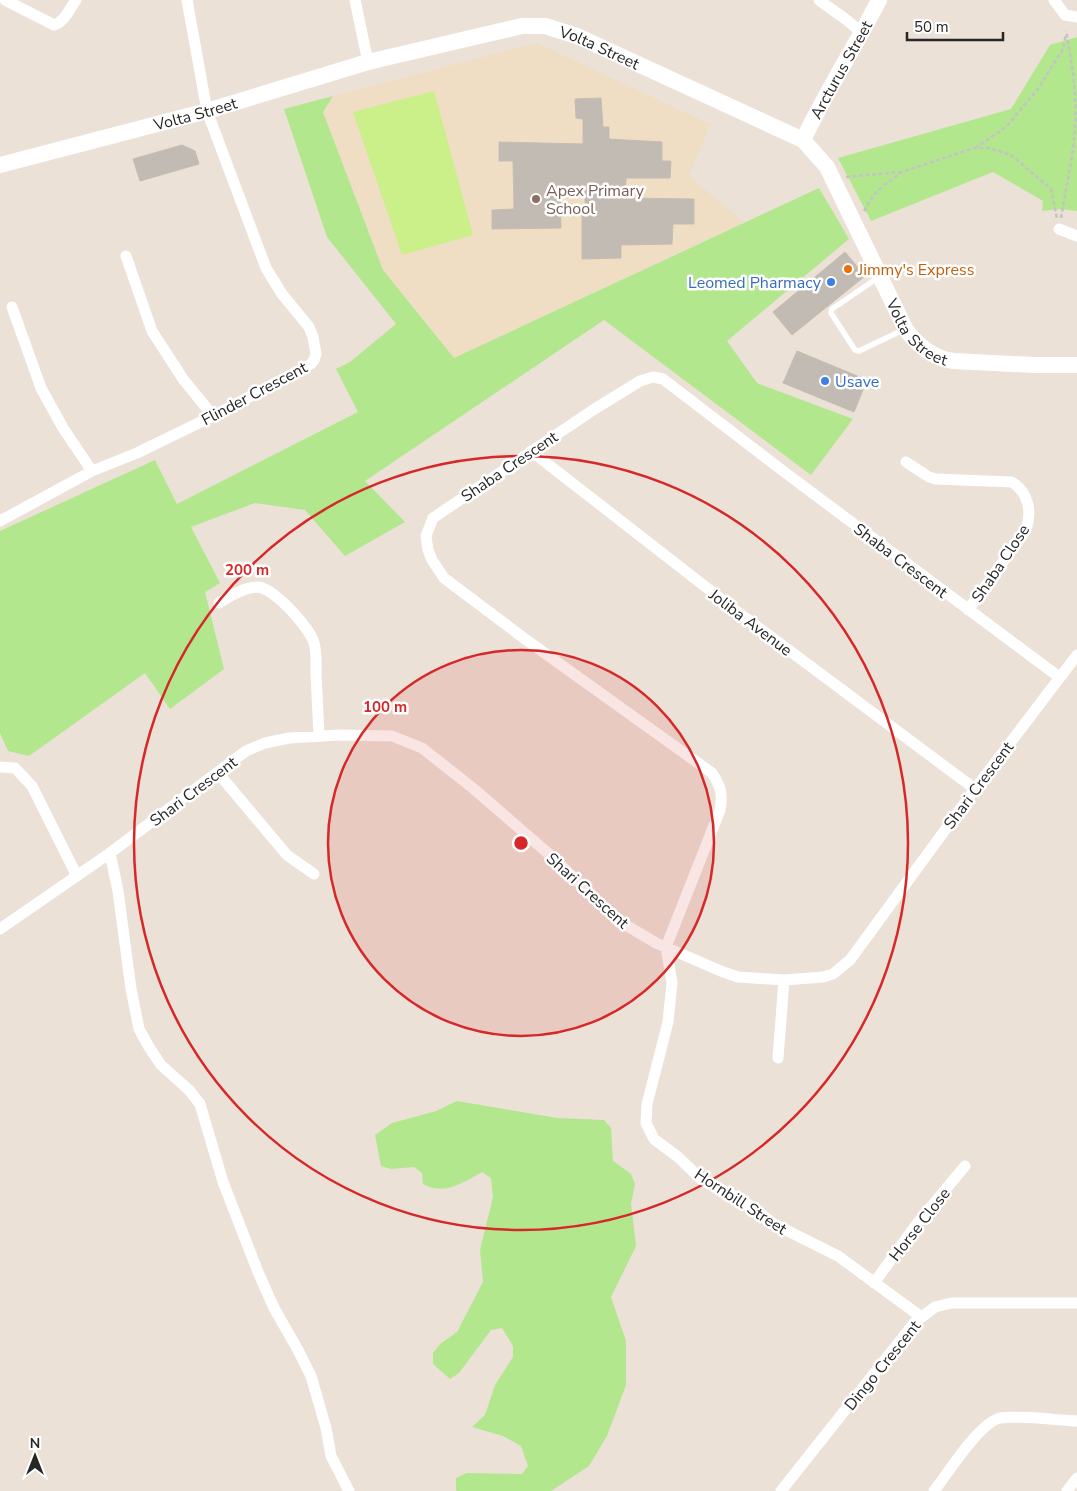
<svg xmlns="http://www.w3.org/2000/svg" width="1077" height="1491" font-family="'Nunito Sans',sans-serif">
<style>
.education{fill:#efdec4}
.green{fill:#b2e78e}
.pitch{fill:#cbef89}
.building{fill:#c2bbb4;stroke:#c6bdb1}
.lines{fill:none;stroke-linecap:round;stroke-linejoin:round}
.path{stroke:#c3c3c3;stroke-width:2.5;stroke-dasharray:4 2.5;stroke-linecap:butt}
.lane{stroke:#fff;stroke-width:5.5}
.street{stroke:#fff;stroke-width:11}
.secondary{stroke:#fff;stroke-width:16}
.ring{fill:none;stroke:#d62828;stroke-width:2.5}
.education-dot{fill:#8d6e63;stroke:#fff;stroke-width:2}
.food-dot{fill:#e8710a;stroke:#fff;stroke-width:2}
.shop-dot{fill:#3f7fe0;stroke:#fff;stroke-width:2}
.labels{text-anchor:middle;stroke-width:5;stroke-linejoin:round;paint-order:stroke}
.street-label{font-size:16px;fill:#272727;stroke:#fff}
.education-label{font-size:16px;fill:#785e54;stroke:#fff;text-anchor:start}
.food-label{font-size:16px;fill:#c56008;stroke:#fff;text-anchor:start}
.shop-label{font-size:16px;fill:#366cbe;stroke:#fff;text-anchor:end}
.centre{fill:#d62828;stroke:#fff;stroke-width:2.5}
.ring-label{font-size:15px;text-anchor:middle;font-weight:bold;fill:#d62828;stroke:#fff;stroke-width:5;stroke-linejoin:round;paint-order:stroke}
</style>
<rect width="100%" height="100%" fill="#ebe1d7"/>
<path class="education" d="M537,43L710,124L689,176L744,222L454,358L383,270L323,112L333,96Z"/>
<path class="green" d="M1077,37V211L1060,209L1042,211L1043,201L993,172L871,221L838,158L1011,109L1050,45Z
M333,96L323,112L383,270L454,358L819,188L849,239L727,341L757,383L853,419L811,475L604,320L365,481L405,522L345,556L305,510L255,503L191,527L220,583L205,592L224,669L170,709L145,673L29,756L8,751L0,733V531L155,460L177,504L358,412L336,369L350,362L396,324L327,237L284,109Z
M457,1101L557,1118L604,1120L611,1128L613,1161L631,1174L635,1184L631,1204L636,1246L611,1297L626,1341V1385L607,1436L589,1466L551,1491H457L456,1490V1478L467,1473L522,1474L528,1466L521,1446L503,1436L472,1427L485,1415L495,1385L513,1357V1346L502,1328L491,1330L459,1373L450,1379L433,1364V1353L440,1344L457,1332L483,1282L480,1250L493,1197L491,1178L482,1172C462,1183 445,1196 423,1184L422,1173L414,1167L391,1169L381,1166L375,1135L392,1123L436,1111Z"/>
<path class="pitch" d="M434,91L473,235L402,255L353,112Z"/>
<path class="building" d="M601,98L603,127H609V139L662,142V161H671L670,178H626L625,198L694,199V224H673L672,244L621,245V258L582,259V214H585V190H560L561,228L492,229V210L514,209L513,161H499V142L583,144V119L576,118L575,99Z
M182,145L195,151L199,164L140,181L133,159Z
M845,252L865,276L792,335L773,312Z
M797,351L867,380L854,412L783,383Z"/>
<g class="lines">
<path class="path" d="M975,148L1006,127L1037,90L1063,49L1066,34
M846,177L900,172
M864,211L873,196L883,186L902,172L974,148H989L1011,155L1051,189L1057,219
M1061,218C1066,187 1073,158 1075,127C1077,95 1072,62 1066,31"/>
<path class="lane" d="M879,277L832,309L831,313L855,350L859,351L905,329"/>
<path class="street" d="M5,0L54,25C64,23 70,8 76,0
M355,0L368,62
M819,0L848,21L862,33
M1054,0L1065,15L1077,17
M1059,229L1077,236
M126,256L152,331L183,379L213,416
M12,307L41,388L63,428L92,471
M531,451L743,616L975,789
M906,462L929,477L936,479L1012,482C1029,493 1032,512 1026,530L968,610
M0,521L92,471L137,453L213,416L311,364L314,360L316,354L313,337L309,327L282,294L266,268L207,111L187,0
M219,603C231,596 244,587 258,587C274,588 310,628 314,643C317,653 316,664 316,674C317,695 318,715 319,736
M0,767L15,768L32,786L77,876
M218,773L287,855L314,874
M110,853L118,891L131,989L139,1029L149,1047L161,1065L189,1090L200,1104L223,1182L258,1272L274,1308L298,1350L311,1376L326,1428L331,1456L349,1491
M0,929L110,853L246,751L265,743L289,738L340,735L392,736L422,748L474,789L550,855L619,921L656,943L723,972L738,977L784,980L823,977L833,974L850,960L975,789L1077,655
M778,1058L784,980
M874,1283L916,1225L965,1166
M920,1316L838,1256L774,1224L744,1201L702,1180L678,1157L654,1139L646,1123L647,1104L668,1022L672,983L666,947L720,810C723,794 721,787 712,773L525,639L444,578L432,560L428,550L426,536L433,518L593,410L640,381L653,377L663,379L787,474L1059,677
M781,1491L915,1322L935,1307L951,1303H1077
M934,1491C948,1473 979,1423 1000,1418C1020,1415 1056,1420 1077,1421
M1067,1491L1077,1478"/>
<g class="secondary">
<path id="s1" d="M803,140C826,92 855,47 879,0"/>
<path id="s2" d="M0,165L207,111L368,62L522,26H545L577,36L803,140L827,167L906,330C919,346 932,358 953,361L1035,365H1077"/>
</g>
</g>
<circle cx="521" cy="843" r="193" fill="#d62828" fill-opacity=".12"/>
<g class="ring">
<circle cx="521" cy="843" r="193"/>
<circle cx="521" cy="843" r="387"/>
</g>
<circle class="education-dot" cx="536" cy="199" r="5"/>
<circle class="food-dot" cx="848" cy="269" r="5"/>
<g class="shop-dot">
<circle cx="831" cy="282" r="5"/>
<circle cx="825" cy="381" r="5"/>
</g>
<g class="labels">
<g class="street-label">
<text dy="6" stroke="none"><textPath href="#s2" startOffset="622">Volta Street</textPath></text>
<text dy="6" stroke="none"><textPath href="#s1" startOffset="80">Arcturus Street</textPath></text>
<text dy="6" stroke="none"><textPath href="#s2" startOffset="202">Volta Street</textPath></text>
<text dy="6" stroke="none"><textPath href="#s2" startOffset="1072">Volta Street</textPath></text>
<text transform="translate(254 393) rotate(-28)" y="6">Flinder Crescent</text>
<text transform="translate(509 466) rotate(-34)" y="6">Shaba Crescent</text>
<text transform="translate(901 560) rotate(37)" y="6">Shaba Crescent</text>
<text transform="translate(1000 563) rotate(-56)" y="6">Shaba Close</text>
<text transform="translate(751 622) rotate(37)" y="6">Joliba Avenue</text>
<text transform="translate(978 785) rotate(-53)" y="6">Shari Crescent</text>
<text transform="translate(193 791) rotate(-37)" y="6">Shari Crescent</text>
<text transform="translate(588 890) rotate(42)" y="6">Shari Crescent</text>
<text transform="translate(741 1201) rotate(33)" y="6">Hornbill Street</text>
<text transform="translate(919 1224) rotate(-52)" y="6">Horse Close</text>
<text transform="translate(882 1365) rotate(-51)" y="6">Dingo Crescent</text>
</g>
<g class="education-label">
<text x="546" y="196">Apex Primary<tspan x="546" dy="18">School</tspan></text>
</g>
<g class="food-label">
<text x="858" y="275">Jimmy's Express</text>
</g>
<g class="shop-label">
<text x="821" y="288">Leomed Pharmacy</text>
<text x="835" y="387" text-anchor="start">Usave</text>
</g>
</g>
<circle cx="521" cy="843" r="8" class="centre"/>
<g class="ring-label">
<text x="247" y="575">200 m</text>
<text x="385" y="712">100 m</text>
</g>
<g transform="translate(35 1456)" stroke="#ffffff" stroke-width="4" paint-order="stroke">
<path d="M0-4L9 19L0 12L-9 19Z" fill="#272727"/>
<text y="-8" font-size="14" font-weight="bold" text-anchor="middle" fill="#272727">N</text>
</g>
<path d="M907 32v8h96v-8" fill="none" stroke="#272727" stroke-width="2.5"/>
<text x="914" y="32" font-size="15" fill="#272727" stroke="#ffffff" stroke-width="4" paint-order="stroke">50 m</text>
</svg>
